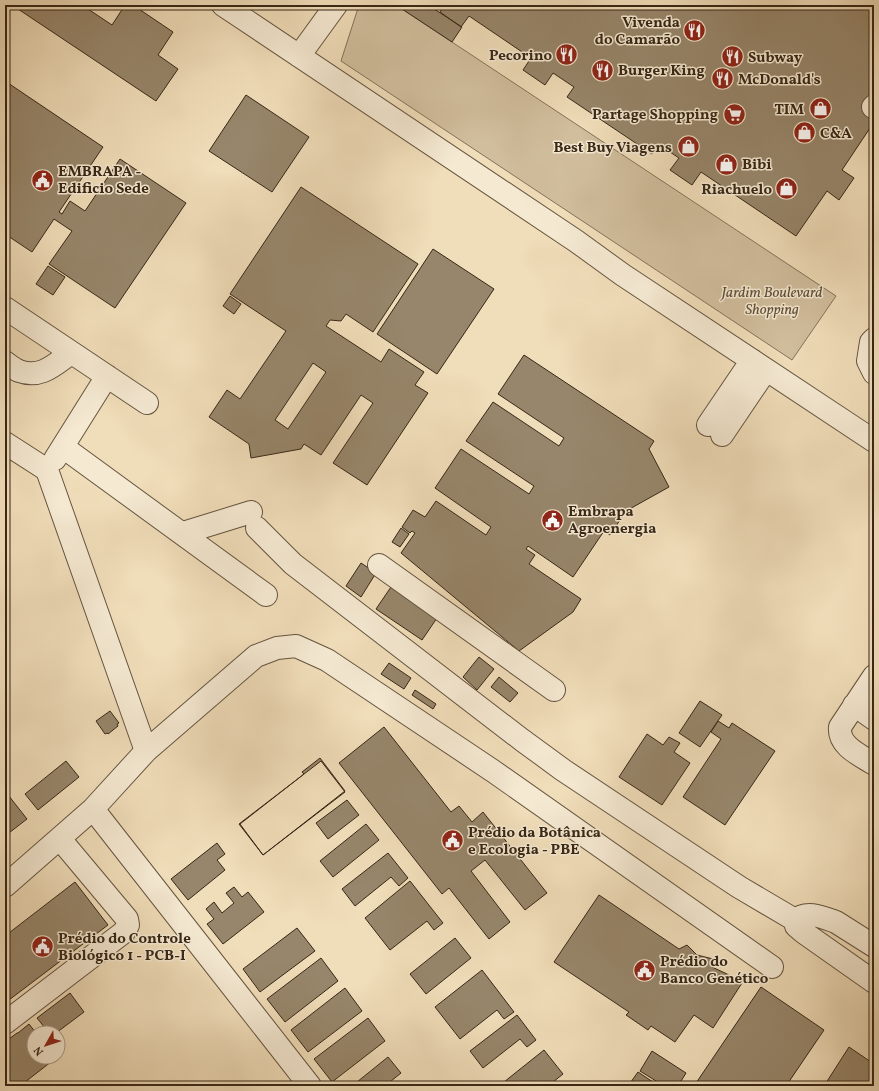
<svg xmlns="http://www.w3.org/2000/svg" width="879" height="1091" font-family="Vollkorn,serif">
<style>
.green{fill:#d1be9d;stroke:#84725a}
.building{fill:#97866b;stroke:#372716;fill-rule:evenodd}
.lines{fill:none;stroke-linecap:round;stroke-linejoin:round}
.minor-casing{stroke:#65543f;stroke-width:24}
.minor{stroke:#f5e9d2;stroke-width:22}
.labels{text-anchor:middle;stroke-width:3;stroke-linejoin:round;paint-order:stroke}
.poi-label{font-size:15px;font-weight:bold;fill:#372716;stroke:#f5e9d2;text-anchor:start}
.park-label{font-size:15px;font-style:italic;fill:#5e4d38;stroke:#f5e9d2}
</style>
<rect width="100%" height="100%" fill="#f0ddb9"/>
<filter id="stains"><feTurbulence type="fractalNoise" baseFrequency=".005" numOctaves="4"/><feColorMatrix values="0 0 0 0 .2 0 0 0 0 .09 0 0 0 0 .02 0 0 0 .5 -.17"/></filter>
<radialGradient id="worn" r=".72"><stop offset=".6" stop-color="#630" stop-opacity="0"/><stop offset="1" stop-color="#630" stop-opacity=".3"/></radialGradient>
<path class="green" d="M359,5H396L836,296L792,360L341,61Z"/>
<path class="building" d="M12,5H82L112,25L125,5H133L173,32L158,55L178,69L156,101Z
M396,5H428L462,27L452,42Z
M444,5H874V122L842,170L854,178L839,200L827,191L796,236L701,172L692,185L670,170L679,158L658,144L652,154L567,97L574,87L553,73L545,85L523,70L531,58L469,16L461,27L440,12Z
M5,81L103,147L59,212L62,214L70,201L85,211L120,159L186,203L115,308L49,264L72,231L54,219L32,252L5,234Z
M246,95L309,137L272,192L209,151Z
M301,187L418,264L373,332L346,314L341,321L330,320L326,326L381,362L389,349L424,372L415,385L428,393L367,485L333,463L373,403L361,395L321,455L304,444L301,449L251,458L249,444L209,417L227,390L240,399L286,331L230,294ZM313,363L326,372L288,429L275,420Z
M433,249L494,289L437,374L377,334Z
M48,266L65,277L53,295L36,284Z
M230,296L241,304L234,314L223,306Z
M524,355L654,441L649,449L669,487L626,511L610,535L604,531L573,577L528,546L526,549L535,555L529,564L581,599L573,612L519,651L401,553L415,533L412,531L410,533L402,527L413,510L425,517L436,501L486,535L491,527L435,488L461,449L529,494L534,486L466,441L493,402L559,446L564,438L498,394Z
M401,528L409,534L400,547L392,542Z
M361,563L376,573L361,597L346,586Z
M391,587L437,618L422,640L376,609Z
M479,657L494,669L477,690L463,677Z
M389,663L411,678L404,689L381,674Z
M499,677L518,693L510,702L491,687Z
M415,690L436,704L433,709L412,695Z
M700,701L722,715L700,747L679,733Z
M110,711L119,723L117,724L118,726L108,734L107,733L105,734L96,721Z
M718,721L729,728L732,723L775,751L725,825L683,797L721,739L711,732Z
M384,727L451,812L459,806L472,822L483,812L547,893L525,910L485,860L471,871L510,922L489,939L449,888L442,894L339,763Z
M647,734L663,745L669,737L680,743L674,752L690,763L662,805L619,777Z
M320,758L345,791L263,855L240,824L304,774L302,772Z
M66,761L79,777L38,810L25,794Z
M321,761L345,792L263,855L239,824Z
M5,791L27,819L5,836Z
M347,800L359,815L328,839L316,823Z
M366,824L379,840L333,877L320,861Z
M217,843L225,854L217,860L225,870L188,900L171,879Z
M388,853L408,878L399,886L391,877L355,906L342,889Z
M410,881L443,923L434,930L427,921L390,950L365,918Z
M75,882L108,925L5,1003V936Z
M234,887L242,897L248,892L264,912L223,944L207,924L214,919L206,909L214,902L222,913L234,903L226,893Z
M599,895L679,949L687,945L697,955L717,960L712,967L727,974L742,983L713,1028L694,1015L675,1042L651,1026L648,1030L626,1015L629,1012L554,962Z
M297,928L315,951L260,992L243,969Z
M455,938L471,958L426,994L410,974Z
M321,958L338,981L285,1022L267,999Z
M482,970L514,1012L504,1019L497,1010L460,1039L435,1007Z
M761,987L824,1030L786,1086H694Z
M345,988L362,1011L308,1052L291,1030Z
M70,993L84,1012L56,1033H49L37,1018Z
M517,1015L536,1040L527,1047L520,1039L483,1068L470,1051Z
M368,1018L385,1041L332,1082L314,1059Z
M29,1024L36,1033H34V1057H54L56,1058L20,1086H5V1042L17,1033H18Z
M849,1047L874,1064V1086H824Z
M544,1050L563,1074L548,1086H499Z
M652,1051L686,1073L678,1086H664L640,1071Z
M388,1057L401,1073L385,1086H352Z
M638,1072L659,1086H628Z"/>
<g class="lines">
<defs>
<path id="minor" d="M223,5L576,241L623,275L874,441
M299,56L336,5
M873,107L874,106
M5,308L147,403
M874,339L871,342L868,361L874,373
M5,362C9,365 14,369 19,371C41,379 54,365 71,353
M708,425L752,360
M722,435L766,370
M5,443L47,470L146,751L93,809L5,886
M63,447L266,595
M55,459L107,376
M257,528L293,564L522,740L563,770L739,887L795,920L796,926L803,932L874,982
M183,533L251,512
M379,565L554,690
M874,676L840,727C838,746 860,755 874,764
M854,705L874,719
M146,751L256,656L277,648L296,646L327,660L493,771L772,967
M93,809L310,1086
M795,920C807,910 822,917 836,922L874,946
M5,1023L124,932L128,925L127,919L60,839"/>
</defs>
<use href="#minor" class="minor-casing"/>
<use href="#minor" class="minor"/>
</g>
<defs>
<symbol id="restaurant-disc" viewBox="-11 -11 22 22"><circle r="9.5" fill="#8f2418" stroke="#f5e9d2"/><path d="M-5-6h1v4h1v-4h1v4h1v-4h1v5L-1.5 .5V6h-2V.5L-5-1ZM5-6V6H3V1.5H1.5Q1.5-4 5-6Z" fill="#fff"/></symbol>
<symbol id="shop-disc" viewBox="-11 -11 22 22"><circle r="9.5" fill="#8f2418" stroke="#f5e9d2"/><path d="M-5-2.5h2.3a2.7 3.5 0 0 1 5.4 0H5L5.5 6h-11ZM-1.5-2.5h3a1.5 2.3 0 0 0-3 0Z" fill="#fff"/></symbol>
<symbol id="supermarket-disc" viewBox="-11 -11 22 22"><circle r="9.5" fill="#8f2418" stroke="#f5e9d2"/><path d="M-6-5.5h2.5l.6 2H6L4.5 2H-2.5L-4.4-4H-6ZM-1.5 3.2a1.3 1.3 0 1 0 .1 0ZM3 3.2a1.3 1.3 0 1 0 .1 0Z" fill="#fff"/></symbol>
<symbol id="civic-disc" viewBox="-11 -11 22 22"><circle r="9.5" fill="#8f2418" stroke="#f5e9d2"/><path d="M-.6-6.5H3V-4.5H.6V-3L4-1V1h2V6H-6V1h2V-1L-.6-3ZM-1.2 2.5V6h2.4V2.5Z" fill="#fff"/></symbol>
</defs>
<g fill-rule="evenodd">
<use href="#restaurant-disc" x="682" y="18" width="25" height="25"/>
<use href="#restaurant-disc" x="554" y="42" width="25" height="25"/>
<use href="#restaurant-disc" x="720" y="44" width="25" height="25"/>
<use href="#restaurant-disc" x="590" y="58" width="25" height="25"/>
<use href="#restaurant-disc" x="710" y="66" width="25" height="25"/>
<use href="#shop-disc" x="808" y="96" width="25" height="25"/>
<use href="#supermarket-disc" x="722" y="102" width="25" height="25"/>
<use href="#shop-disc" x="792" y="120" width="25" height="25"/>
<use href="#shop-disc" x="676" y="134" width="25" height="25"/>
<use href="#shop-disc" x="714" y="152" width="25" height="25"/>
<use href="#civic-disc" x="30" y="168" width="25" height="25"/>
<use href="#shop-disc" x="774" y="176" width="25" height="25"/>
<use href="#civic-disc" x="540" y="508" width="25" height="25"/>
<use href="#civic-disc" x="440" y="828" width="25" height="25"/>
<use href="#civic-disc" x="30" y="934" width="25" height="25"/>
<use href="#civic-disc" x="632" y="958" width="25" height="25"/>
</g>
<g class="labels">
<g class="poi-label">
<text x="680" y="27" text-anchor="end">Vivenda<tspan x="680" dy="17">do Camarão</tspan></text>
<text x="552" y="60" text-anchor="end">Pecorino</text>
<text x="748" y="62">Subway</text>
<text x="618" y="75">Burger King</text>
<text x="738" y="84">McDonald's</text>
<text x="804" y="114" text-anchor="end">TIM</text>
<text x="718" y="119" text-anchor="end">Partage Shopping</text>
<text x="820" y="138">C&amp;A</text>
<text x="672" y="152" text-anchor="end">Best Buy Viagens</text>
<text x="742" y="169">Bibi</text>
<text x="58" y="176">EMBRAPA -<tspan x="58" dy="17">Edificio Sede</tspan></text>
<text x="772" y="194" text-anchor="end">Riachuelo</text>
<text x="568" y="516">Embrapa<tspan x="568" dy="17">Agroenergia</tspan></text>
<text x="468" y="837">Prédio da Botânica<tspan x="468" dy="17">e Ecologia - PBE</tspan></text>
<text x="58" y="943">Prédio do Controle<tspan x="58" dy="17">Biológico 1 - PCB-I</tspan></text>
<text x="660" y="966">Prédio do<tspan x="660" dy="17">Banco Genético</tspan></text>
</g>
<g class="park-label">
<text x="772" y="297">Jardim Boulevard<tspan x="772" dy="17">Shopping</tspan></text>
</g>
</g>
<rect width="879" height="1091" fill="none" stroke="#f0ddb9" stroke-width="20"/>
<rect x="6" y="6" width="867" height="1079" fill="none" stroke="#372716" stroke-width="2"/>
<rect x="10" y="10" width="859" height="1071" fill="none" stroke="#372716"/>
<g transform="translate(46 1045) rotate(231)"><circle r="19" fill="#f5e9d2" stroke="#a99b87"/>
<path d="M0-3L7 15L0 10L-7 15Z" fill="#8f2418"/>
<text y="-6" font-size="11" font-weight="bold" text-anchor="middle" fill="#372716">N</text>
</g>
<rect width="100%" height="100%" filter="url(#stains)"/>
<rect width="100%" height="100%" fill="url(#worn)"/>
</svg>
